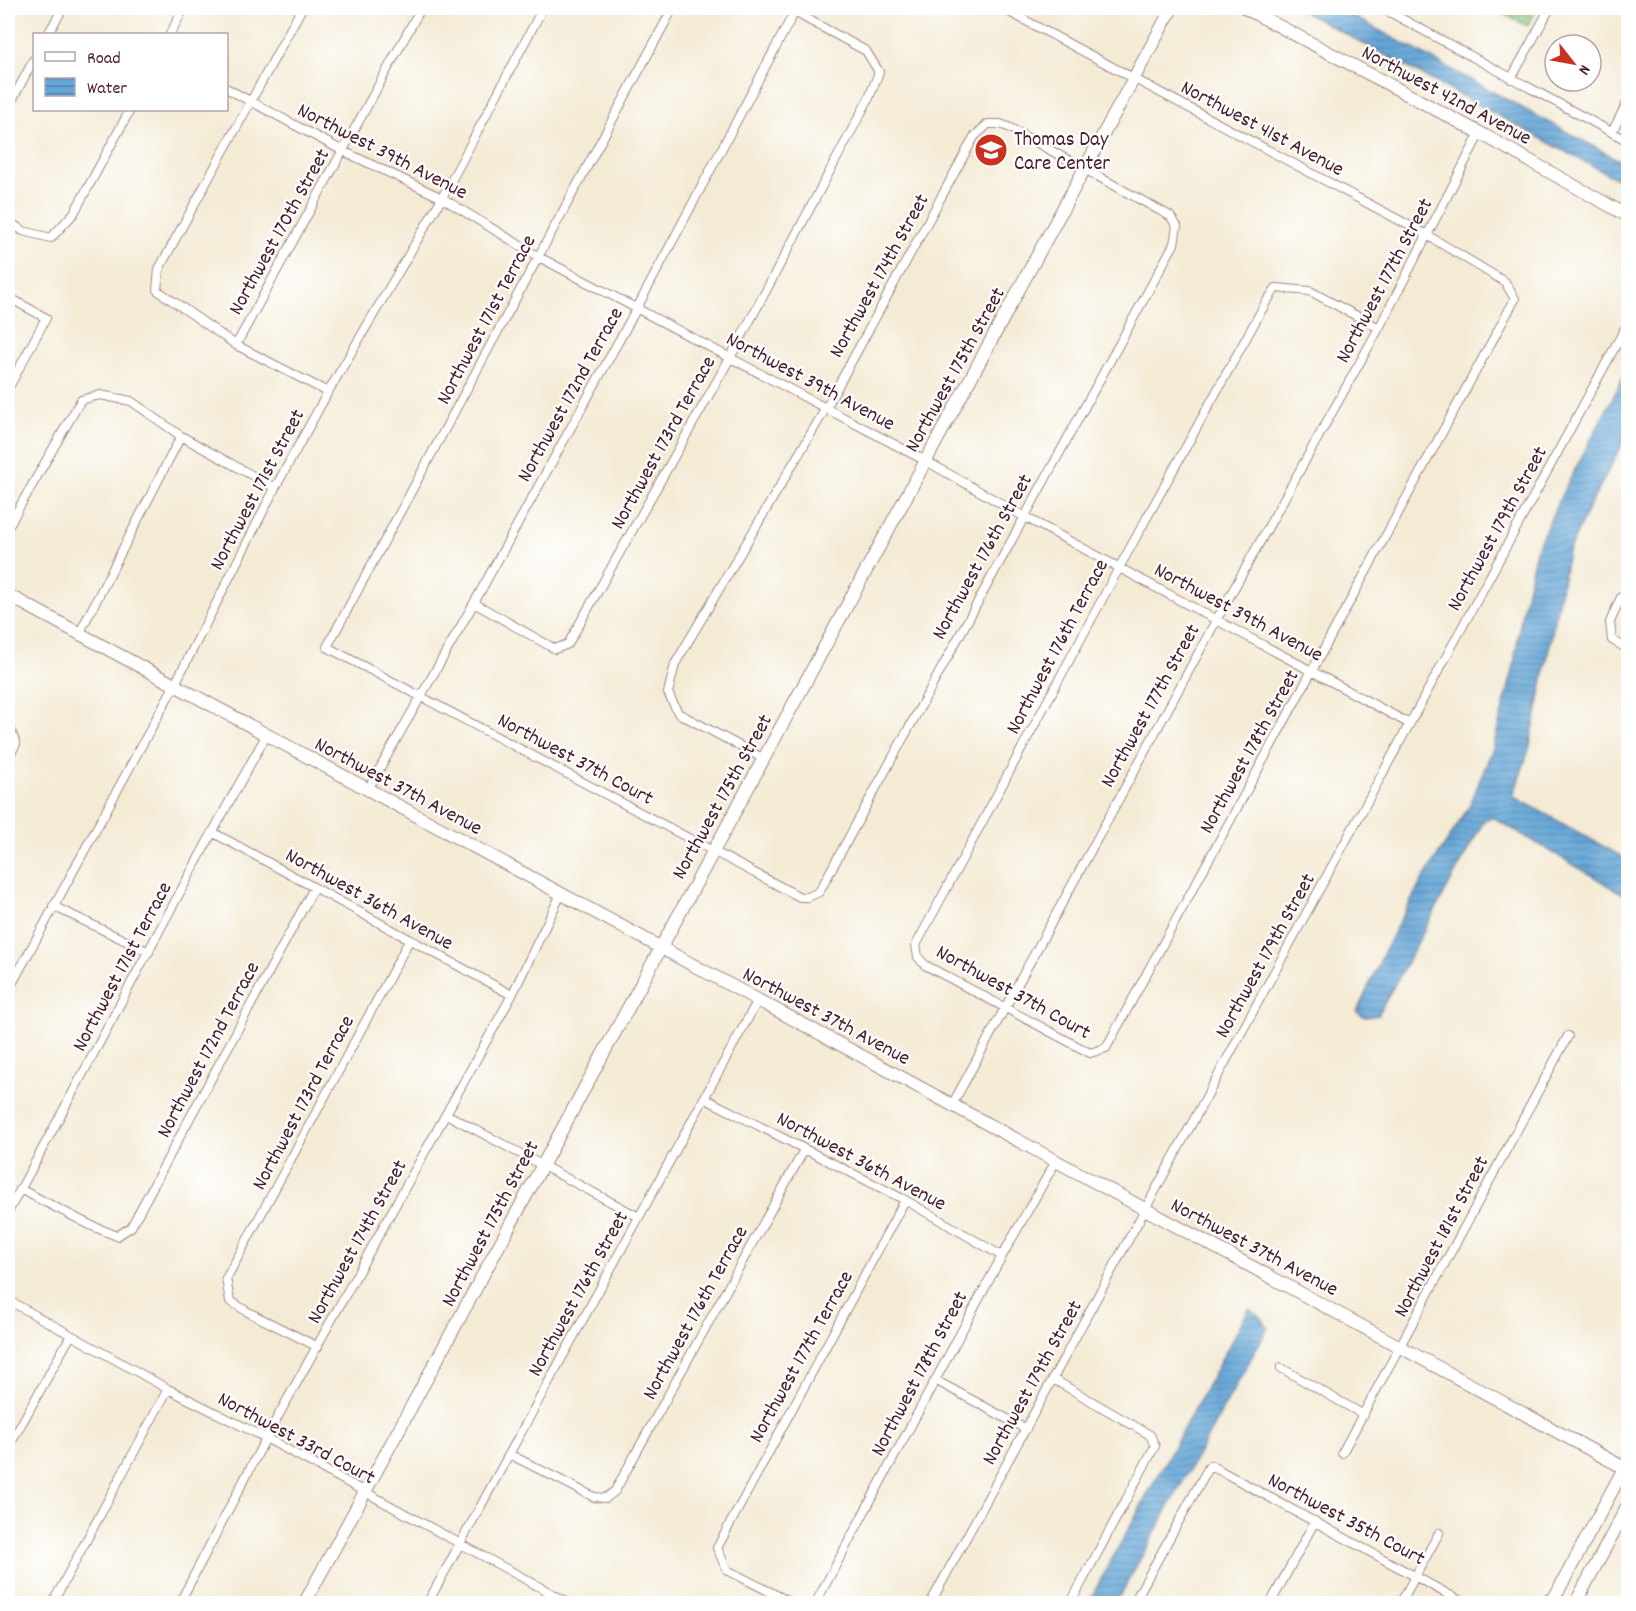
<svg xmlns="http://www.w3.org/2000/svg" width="1636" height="1611" font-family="Dekko,sans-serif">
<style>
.park{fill:url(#park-dots);stroke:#687355;stroke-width:1.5}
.water{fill:url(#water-rules);stroke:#566281;stroke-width:1.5}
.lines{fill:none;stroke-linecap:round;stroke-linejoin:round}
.street-casing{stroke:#9f8580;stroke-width:10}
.secondary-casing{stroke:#9f8580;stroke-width:14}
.primary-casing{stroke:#9f8580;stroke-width:14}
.street{stroke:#fff;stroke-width:8}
.secondary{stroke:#fff;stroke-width:12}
.primary{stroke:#fff;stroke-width:12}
.labels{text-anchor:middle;stroke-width:4.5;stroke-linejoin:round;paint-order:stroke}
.street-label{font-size:21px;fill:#4a1f2b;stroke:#fff}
.poi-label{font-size:21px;fill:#4a1f2b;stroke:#fff;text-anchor:start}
</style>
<defs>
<pattern id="park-dots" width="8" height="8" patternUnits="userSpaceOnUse" patternTransform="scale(1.5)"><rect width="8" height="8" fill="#85c77f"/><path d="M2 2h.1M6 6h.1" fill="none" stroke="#74aa6e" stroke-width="1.8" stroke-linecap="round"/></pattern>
<pattern id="water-rules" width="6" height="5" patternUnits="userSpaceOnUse" patternTransform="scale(1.5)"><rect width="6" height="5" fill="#63a6d7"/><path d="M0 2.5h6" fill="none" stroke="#5487af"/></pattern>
</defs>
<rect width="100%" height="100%" fill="#fff"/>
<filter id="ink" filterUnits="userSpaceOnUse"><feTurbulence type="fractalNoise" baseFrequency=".0167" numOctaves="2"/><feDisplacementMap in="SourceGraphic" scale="12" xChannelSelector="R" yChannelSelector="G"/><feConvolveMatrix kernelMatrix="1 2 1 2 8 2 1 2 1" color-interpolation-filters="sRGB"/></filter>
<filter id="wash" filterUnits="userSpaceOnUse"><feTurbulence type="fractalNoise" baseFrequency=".008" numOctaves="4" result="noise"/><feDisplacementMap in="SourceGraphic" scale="24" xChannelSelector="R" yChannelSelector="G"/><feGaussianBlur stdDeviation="1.35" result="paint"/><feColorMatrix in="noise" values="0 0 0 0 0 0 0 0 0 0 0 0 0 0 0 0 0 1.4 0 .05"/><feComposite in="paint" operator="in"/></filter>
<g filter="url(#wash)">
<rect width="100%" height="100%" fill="#f4ebd5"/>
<path class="park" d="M1492,8H1537L1527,26Z"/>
<path class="water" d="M1297,8H1338L1628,165V185Z
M1628,369V433L1587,511L1568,552L1529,750L1513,796L1628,860V897L1494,818L1485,819L1378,1015L1365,1017L1357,1012L1390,939L1423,879L1469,807L1493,748L1505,701L1513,670L1521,617L1536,550L1562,494Z
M1249,1309L1261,1317L1268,1328L1249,1362L1116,1603H1088Z"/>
</g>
<g filter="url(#ink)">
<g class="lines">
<defs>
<path id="street" d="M302,8L159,269L157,290L236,345L328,392
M673,8L327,647L800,897H808L819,892L1174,244L1177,226L1170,216L1008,127L1000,124H988L974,137L826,408L675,664L668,693L678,713L764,759
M1002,8L1427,235L1505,282L1515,299L1106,1048L1090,1053L925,965L918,957L916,945L1119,568L1265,304L1276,288L1310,291L1379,328
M1382,8L1628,141
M48,34L63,8
M170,34L184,8
M1511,79L1550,8
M226,88L343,151L442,198L539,257L926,461L1023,516L1410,724
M8,108L34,59
M1612,132L1628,101
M8,221L23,231L51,238L74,213L130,110
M8,297L46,318L8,389
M236,345L421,8
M8,527L81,400L100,395L131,401L181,436L275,488
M1628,595L1621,597L1610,622L1612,640L1628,649
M474,603L555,649L568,644L730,358L869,98L879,72L866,51L787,8
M79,634L181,436
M8,729L11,731L16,744L8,758
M367,791L474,603L637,308L795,11
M212,832L512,995
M53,906L149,952
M8,991L174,686L275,488L328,392L442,198L543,8
M704,1098L905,1200L1002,1256
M952,1105L1217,619L1379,328L1480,133
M446,1114L639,1217
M20,1189L90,1225L117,1236L131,1227L314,888
M8,1212C95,1054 177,893 266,736
M8,1300L168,1389L266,1438L571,1604
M318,1347L248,1312L230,1301L226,1279L409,941
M1281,1368L1364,1415
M1053,1379L1150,1435L1155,1446L1070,1604
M935,1380L1026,1429
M8,1448L71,1335
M1342,1453L1568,1036
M509,1454L594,1497L606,1498L615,1491L804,1150
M52,1604L168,1389
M179,1604L266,1438L512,995L561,894
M427,1604L758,1000
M794,1604L727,1570L717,1548L905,1200
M815,1604L1002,1256L1056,1161
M930,1604L1628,323
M1133,1604L1210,1465L1466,1604
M1270,1604L1315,1521
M1400,1604L1439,1533
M1534,1604L1555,1596"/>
<path id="secondary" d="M1245,8L1480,133L1628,216
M8,595L1628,1470
M304,1604L1172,8"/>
<path id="primary" d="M1551,1604L1628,1461
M1575,1604L1628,1505"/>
</defs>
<use href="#street" class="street-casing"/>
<use href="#secondary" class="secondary-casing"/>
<use href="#primary" class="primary-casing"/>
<use href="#street" class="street"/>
<use href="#secondary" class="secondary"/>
<use href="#primary" class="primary"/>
</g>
</g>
<defs>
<symbol id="school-disc" viewBox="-11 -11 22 22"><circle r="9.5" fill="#c8321e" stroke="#fff"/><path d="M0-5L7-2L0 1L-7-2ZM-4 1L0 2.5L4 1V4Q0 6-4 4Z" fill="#fff"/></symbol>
</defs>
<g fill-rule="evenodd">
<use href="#school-disc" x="972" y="131" width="38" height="38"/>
</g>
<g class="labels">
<g class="street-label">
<text transform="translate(1447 94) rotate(28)" y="7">Northwest 42nd Avenue</text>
<text transform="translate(1263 127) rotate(28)" y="7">Northwest 41st Avenue</text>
<text transform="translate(383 150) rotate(27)" y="7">Northwest 39th Avenue</text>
<text transform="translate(278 231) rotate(-61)" y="7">Northwest 170th Street</text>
<text transform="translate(878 275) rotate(-61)" y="7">Northwest 174th Street</text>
<text transform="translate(1383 280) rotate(-62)" y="7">Northwest 177th Street</text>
<text transform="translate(485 319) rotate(-62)" y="7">Northwest 171st Terrace</text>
<text transform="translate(954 369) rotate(-61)" y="7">Northwest 175th Street</text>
<text transform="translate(811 380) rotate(28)" y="7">Northwest 39th Avenue</text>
<text transform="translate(569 394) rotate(-61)" y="7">Northwest 172nd Terrace</text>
<text transform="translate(662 442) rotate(-61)" y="7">Northwest 173rd Terrace</text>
<text transform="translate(256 489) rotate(-62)" y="7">Northwest 171st Street</text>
<text transform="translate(1496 528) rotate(-61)" y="7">Northwest 179th Street</text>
<text transform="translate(981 556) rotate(-61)" y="7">Northwest 176th Street</text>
<text transform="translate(1239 611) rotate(28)" y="7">Northwest 39th Avenue</text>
<text transform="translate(1056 646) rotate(-62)" y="7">Northwest 176th Terrace</text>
<text transform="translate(1149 705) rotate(-61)" y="7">Northwest 177th Street</text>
<text transform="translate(1248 751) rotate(-61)" y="7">Northwest 178th Street</text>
<text transform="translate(576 758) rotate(28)" y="7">Northwest 37th Court</text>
<text transform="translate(399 785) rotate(28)" y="7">Northwest 37th Avenue</text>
<text transform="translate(721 796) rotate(-61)" y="7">Northwest 175th Street</text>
<text transform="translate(370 898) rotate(29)" y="7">Northwest 36th Avenue</text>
<text transform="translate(1264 955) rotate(-61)" y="7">Northwest 179th Street</text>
<text transform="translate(121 966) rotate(-62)" y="7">Northwest 171st Terrace</text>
<text transform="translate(1014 991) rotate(29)" y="7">Northwest 37th Court</text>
<text transform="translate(827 1015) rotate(28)" y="7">Northwest 37th Avenue</text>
<text transform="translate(207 1049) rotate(-62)" y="7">Northwest 172nd Terrace</text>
<text transform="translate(302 1102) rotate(-62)" y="7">Northwest 173rd Terrace</text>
<text transform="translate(862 1160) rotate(28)" y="7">Northwest 36th Avenue</text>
<text transform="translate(489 1223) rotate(-62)" y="7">Northwest 175th Street</text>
<text transform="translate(1440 1236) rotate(-62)" y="7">Northwest 181st Street</text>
<text transform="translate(356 1241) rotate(-61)" y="7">Northwest 174th Street</text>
<text transform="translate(1255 1246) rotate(28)" y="7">Northwest 37th Avenue</text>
<text transform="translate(577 1293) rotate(-61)" y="7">Northwest 176th Street</text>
<text transform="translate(694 1312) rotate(-61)" y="7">Northwest 176th Terrace</text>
<text transform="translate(800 1356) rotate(-61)" y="7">Northwest 177th Terrace</text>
<text transform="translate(918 1373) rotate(-62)" y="7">Northwest 178th Street</text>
<text transform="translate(1031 1382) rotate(-61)" y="7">Northwest 179th Street</text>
<text transform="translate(297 1437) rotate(28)" y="7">Northwest 33rd Court</text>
<text transform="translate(1347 1518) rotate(28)" y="7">Northwest 35th Court</text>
</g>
<g class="poi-label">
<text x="1014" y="145">Thomas Day<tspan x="1014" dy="24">Care Center</tspan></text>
</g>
</g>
<rect width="1636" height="1611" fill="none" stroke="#fff" stroke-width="30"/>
<rect x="33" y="33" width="195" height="78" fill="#ffffff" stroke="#b7a5aa" stroke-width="1.5"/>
<rect x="45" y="52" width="30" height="9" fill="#ffffff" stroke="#b7a5aa" stroke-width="1.5"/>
<text x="87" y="63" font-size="18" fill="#4a1f2b">Road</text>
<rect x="45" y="78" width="30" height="18" fill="url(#water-rules)" stroke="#b7a5aa" stroke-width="1.5"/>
<text x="87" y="93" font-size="18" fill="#4a1f2b">Water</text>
<g transform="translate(1573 63) rotate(121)"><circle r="28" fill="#ffffff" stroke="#b7a5aa" stroke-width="1.5"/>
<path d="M0-4.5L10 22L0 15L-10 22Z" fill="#c8321e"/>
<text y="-9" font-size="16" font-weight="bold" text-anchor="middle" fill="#4a1f2b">N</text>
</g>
</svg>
